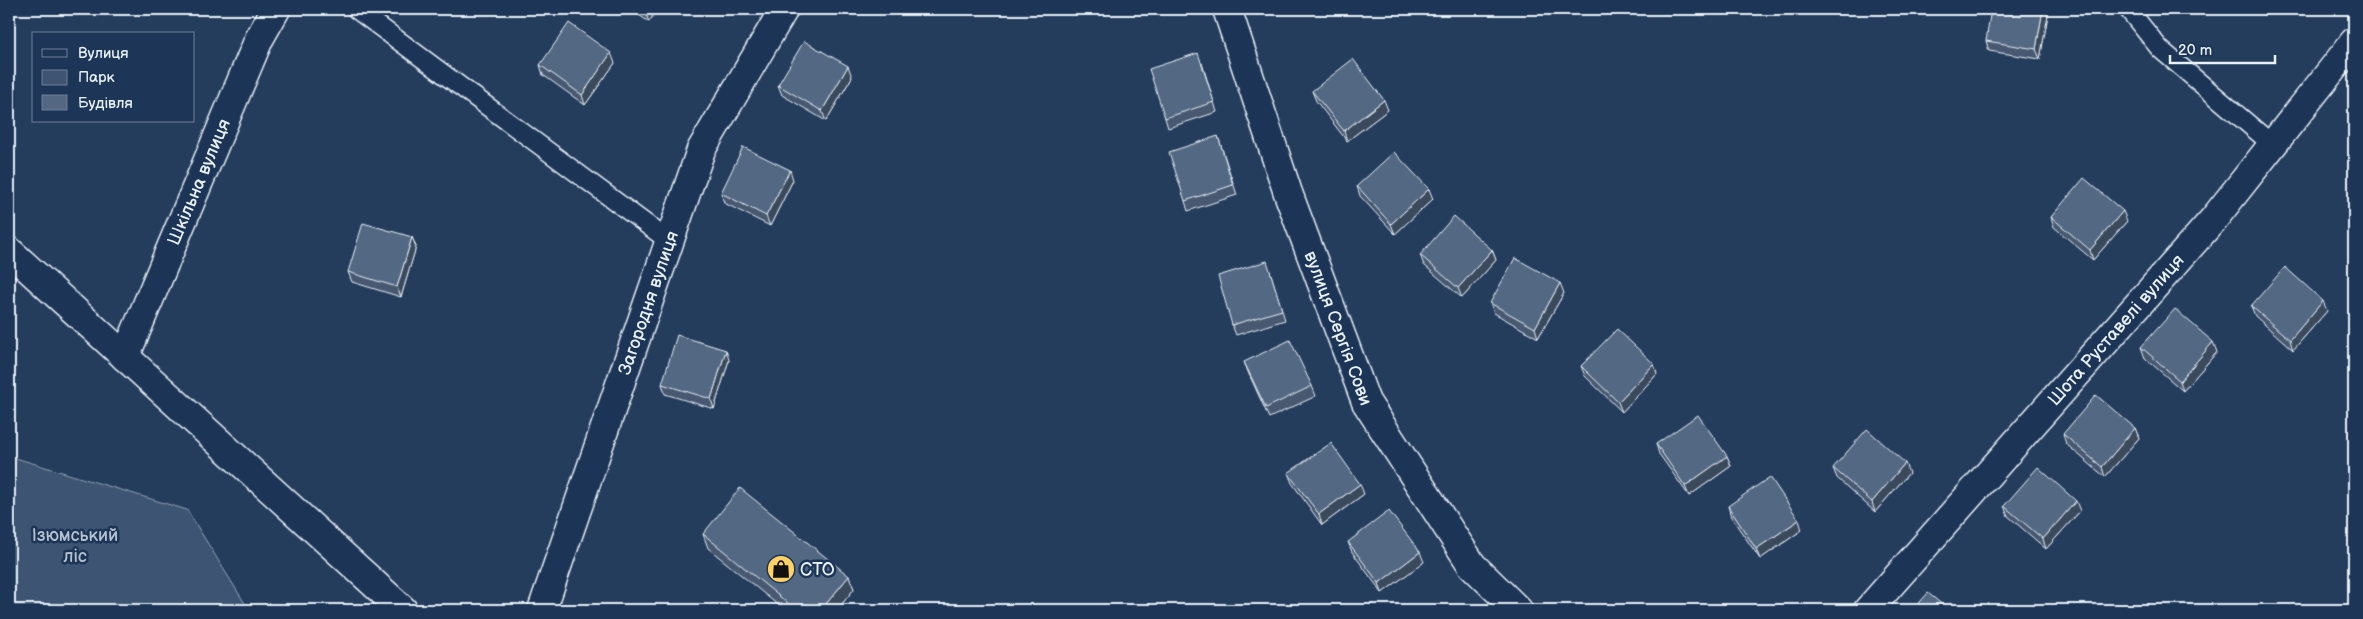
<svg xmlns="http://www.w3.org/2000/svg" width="2363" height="619" font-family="'Balsamiq Sans',sans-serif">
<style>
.green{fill:#3e5472;stroke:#93a2b5}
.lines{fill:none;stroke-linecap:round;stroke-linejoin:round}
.service-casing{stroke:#e8f1f8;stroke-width:21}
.minor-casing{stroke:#e8f1f8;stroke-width:31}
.tertiary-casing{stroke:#e8f1f8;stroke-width:31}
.trunk-casing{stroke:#e8f1f8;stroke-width:31}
.service{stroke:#1d3557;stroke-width:18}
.minor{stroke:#1d3557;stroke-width:28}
.tertiary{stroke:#1d3557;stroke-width:28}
.trunk{stroke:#1d3557;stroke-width:28}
.wall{fill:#475970;stroke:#e8f1f8}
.shaded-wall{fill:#3a485b;stroke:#e8f1f8}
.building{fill:#536782;stroke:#e8f1f8}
.labels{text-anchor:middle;stroke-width:5;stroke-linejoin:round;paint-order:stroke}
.street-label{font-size:18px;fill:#e8f1f8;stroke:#1d3557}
.park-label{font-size:18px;fill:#b5c2d0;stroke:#1d3557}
.poi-label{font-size:18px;fill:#e8f1f8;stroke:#1d3557;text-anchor:start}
</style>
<rect width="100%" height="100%" fill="#253d5d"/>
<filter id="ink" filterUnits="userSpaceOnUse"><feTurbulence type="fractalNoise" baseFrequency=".02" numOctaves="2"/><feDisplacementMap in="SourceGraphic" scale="10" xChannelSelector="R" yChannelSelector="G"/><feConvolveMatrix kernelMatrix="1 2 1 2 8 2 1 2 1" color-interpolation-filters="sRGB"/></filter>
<g filter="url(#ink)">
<path class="green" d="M9,456L187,510L249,610H9Z"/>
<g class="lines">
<defs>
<path id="service" d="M356,9L669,241
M2128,9L2160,49L2273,145"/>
<g id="minor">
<path id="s1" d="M1227,9L1288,193L1366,402L1472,565L1518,610"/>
<path id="s2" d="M542,610L701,150L784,9"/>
<path id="s3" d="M1868,610L2213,220L2354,42"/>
</g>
<g id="tertiary">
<path id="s4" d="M125,357L259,39L276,9"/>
</g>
<path id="trunk" d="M9,251L403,610"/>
</defs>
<use href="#service" class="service-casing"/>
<use href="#minor" class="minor-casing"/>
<use href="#tertiary" class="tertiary-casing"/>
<use href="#trunk" class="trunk-casing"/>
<use href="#service" class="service"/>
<use href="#minor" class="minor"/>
<use href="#tertiary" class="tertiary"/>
<use href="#trunk" class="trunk"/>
</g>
<path class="wall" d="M630,9H657L649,22Z
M880,9H892L889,14Z
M2049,9L2040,59L1989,51L1986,41Z
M615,63L585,105L543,75L540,65Z
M1202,63L1217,112L1168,128L1165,118Z
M852,77L826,121L782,95L778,85Z
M1312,91L1388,110L1347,141L1316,101Z
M1218,136L1237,195L1188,211L1185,201Z
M793,180L770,226L724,203L721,193Z
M1357,186L1433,199L1395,234L1360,196Z
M2051,217L2127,221L2093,260L2054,227Z
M412,237L416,247L401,297L352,282L348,272Z
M1492,250L1496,260L1462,298L1424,265L1420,255Z
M1270,271L1285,320L1236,335L1232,325Z
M1564,293L1538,338L1494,313L1490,303Z
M2251,306L2327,311L2293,350L2255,316Z
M2141,347L2217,352L2183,391L2145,358Z
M729,360L714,409L665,394L662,384Z
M1244,362L1312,386L1316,396L1269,418L1248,372Z
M1581,366L1657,374L1622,412L1585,376Z
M2135,428L2139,438L2105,477L2066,444L2063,434Z
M1656,444L1727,456L1731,466L1689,496L1659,454Z
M1833,468L1909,473L1875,512L1837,478Z
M1288,473L1364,494L1322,525L1292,483Z
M1728,506L1802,530L1760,559L1731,517Z
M2004,506L2080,511L2046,549L2008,516Z
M703,534L849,576L854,589L837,610H784L708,548Z
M1348,542L1424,562L1382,593L1352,552Z"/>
<path class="shaded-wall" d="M647,9H657L649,22L645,11Z
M887,9H892L889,14Z
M2043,9H2049L2040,59L2036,49Z
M611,53L615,63L585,105L582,95Z
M848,66L852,77L826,121L822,111Z
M1384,100L1388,110L1347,141L1344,131Z
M790,170L793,180L770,226L766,216Z
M1429,189L1433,199L1395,234L1391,224Z
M2123,211L2127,221L2093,260L2090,250Z
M412,237L416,247L401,297L397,287Z
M1492,250L1496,260L1462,298L1458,288Z
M1560,283L1564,293L1538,338L1535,328Z
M2323,301L2327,311L2293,350L2290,340Z
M2213,342L2217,352L2183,391L2180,381Z
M726,350L729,360L714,409L711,399Z
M1654,364L1657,374L1622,412L1618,402Z
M2135,428L2139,438L2105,477L2102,467Z
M1727,456L1731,466L1689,496L1685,486Z
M1905,463L1909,473L1875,512L1872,502Z
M1360,484L1364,494L1322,525L1319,514Z
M2076,501L2080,511L2046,549L2043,539Z
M1799,520L1802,530L1760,559L1756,549Z
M1420,552L1424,562L1382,593L1379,583Z
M849,576L854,589L837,610H821Z"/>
<path class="building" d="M641,9H647L645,11Z
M1991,9H2043L2036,49L1986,41Z
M569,23L611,53L582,95L540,65Z
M804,41L848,66L822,111L778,85Z
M1198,53L1214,102L1165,118L1149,69Z
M1353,59L1384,100L1344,131L1312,91Z
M1218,136L1233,185L1185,201L1169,152Z
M743,147L790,170L766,216L721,193Z
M1394,152L1429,189L1391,224L1357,186Z
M2084,178L2123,211L2090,250L2051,217Z
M1454,216L1492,250L1458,288L1420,255Z
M363,223L412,237L397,287L348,272Z
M1515,258L1560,283L1535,328L1490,303Z
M1267,261L1282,310L1232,325L1218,276Z
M2285,267L2323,301L2290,340L2251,306Z
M2175,309L2213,342L2180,381L2141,347Z
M1617,329L1654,364L1618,402L1581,366Z
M677,335L726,350L711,399L662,384Z
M1290,340L1312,386L1266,408L1244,362Z
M2096,395L2135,428L2102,467L2063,434Z
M1698,415L1727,456L1685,486L1656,444Z
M1867,429L1905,463L1872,502L1833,468Z
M1331,443L1360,484L1319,514L1288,473Z
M2038,467L2076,501L2043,539L2004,506Z
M1770,477L1799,520L1756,549L1728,506Z
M740,488L849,576L821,610H796L703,534Z
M1389,511L1420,552L1379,583L1348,542Z
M1928,593L1949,610H1913Z
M1465,606L1468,610H1459Z"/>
</g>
<defs>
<symbol id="shop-disc" viewBox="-11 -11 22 22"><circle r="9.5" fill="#ffd166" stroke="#1d3557"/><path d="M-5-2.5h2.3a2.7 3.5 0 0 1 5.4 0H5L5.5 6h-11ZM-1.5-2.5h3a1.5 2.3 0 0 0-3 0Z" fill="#111"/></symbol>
</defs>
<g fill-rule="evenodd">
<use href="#shop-disc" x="765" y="553" width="32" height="32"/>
</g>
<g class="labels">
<g class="street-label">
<text dy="6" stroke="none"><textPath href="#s4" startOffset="190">Шкільна вулиця</textPath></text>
<text dy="6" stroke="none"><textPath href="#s2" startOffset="325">Загородня вулиця</textPath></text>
<text dy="6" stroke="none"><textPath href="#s1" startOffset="338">вулиця Сергія Сови</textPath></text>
<text dy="6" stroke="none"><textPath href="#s3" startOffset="374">Шота Руставелі вулиця</textPath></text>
</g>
<g class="park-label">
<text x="75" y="541">Ізюмський<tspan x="75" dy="21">ліс</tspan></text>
</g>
<g class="poi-label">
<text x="800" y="575">СТО</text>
</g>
</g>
<rect width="2363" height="619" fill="none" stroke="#1d3557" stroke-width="30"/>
<rect x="15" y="15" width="2333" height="589" fill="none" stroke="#e8f1f8" stroke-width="2" filter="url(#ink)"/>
<rect x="32" y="32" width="162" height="90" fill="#1d3557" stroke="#6e8097"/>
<rect x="42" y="49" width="25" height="8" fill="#1d3557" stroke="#6e8097"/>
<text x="78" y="58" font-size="15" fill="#e8f1f8">Вулиця</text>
<rect x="42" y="70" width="25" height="15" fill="#3e5472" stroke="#6e8097"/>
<text x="78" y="82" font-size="15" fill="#e8f1f8">Парк</text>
<rect x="42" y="95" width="25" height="15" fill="#536782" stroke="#6e8097"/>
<text x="78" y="108" font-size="15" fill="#e8f1f8">Будівля</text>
<path d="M2170 55v8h105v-8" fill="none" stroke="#e8f1f8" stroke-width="2.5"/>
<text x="2178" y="55" font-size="15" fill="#e8f1f8" stroke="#1d3557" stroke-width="4" paint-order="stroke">20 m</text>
</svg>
